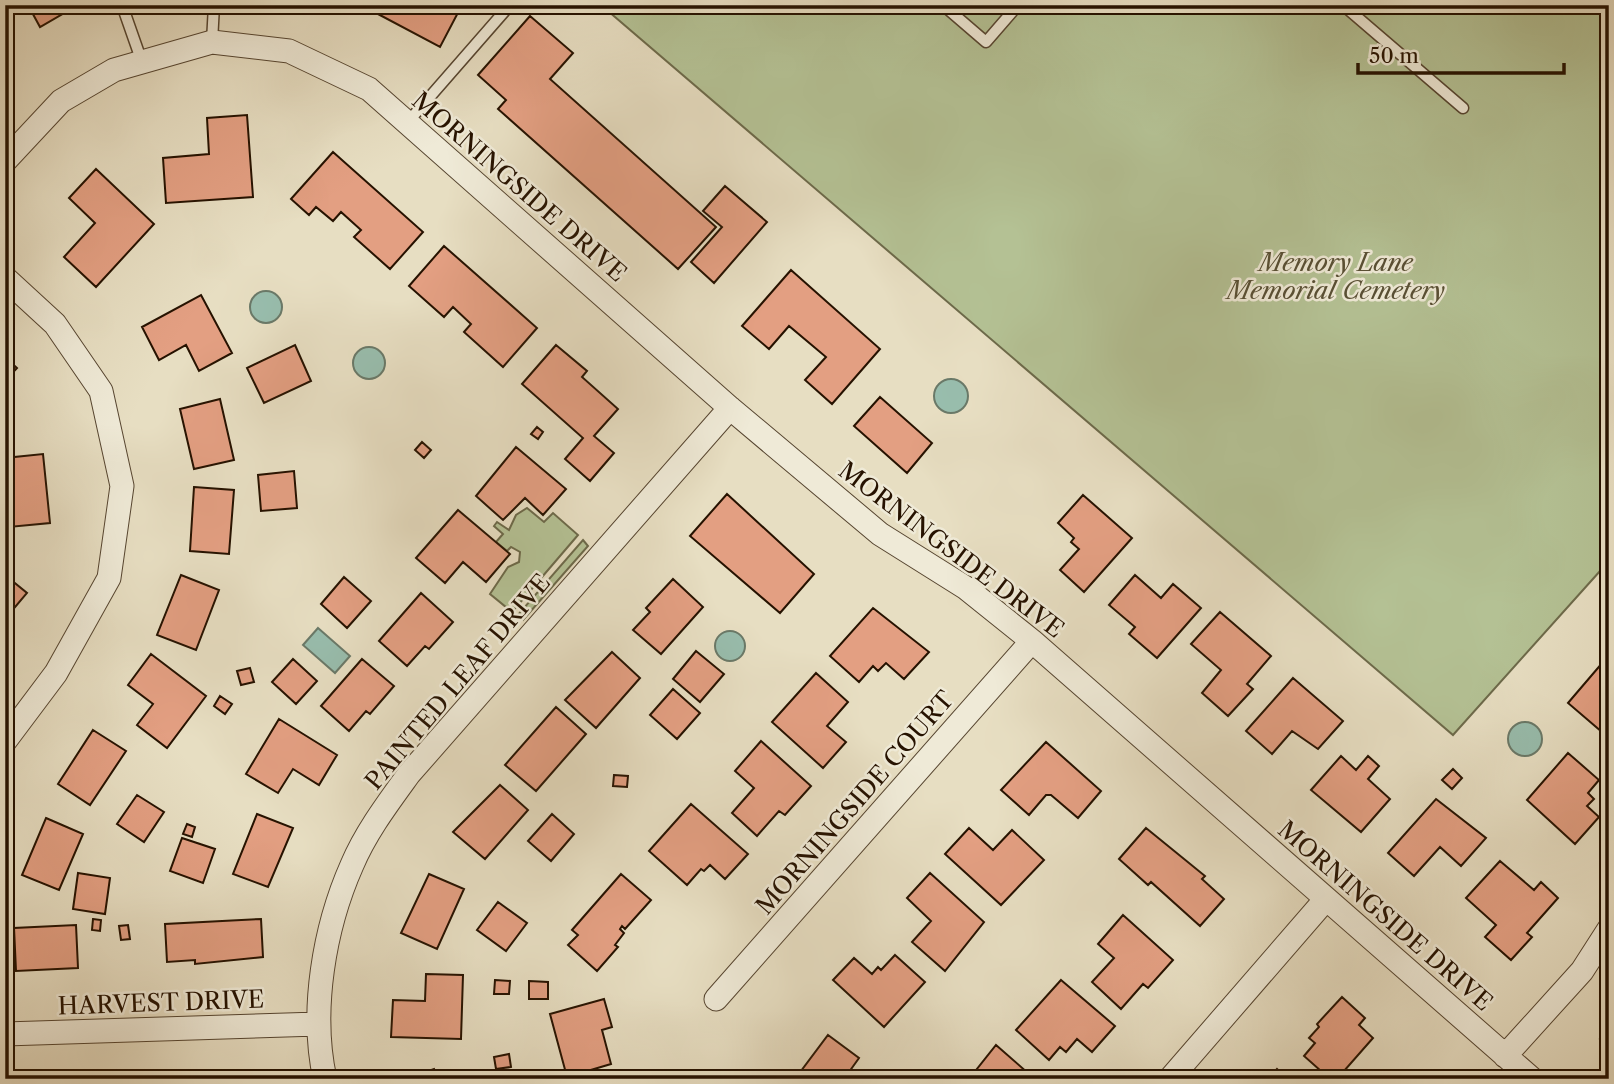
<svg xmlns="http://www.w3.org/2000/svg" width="1614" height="1084" font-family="'Libre Caslon Text',serif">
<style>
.green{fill:#b4c194;stroke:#6d6a4a;stroke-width:2}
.water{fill:#98bdad;stroke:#6a7968;stroke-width:2}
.building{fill:#e39f82;stroke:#261200;stroke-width:2}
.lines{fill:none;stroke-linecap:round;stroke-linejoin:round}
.lane-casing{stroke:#564530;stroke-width:13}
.street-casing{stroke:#564530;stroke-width:25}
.lane{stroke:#efead7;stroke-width:10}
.street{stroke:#efead7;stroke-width:23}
.labels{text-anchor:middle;stroke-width:5;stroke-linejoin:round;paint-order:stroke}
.street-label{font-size:24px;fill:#261200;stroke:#efead7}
.park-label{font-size:24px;font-style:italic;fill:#584f34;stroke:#efead7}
</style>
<rect width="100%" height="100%" fill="#e7dec2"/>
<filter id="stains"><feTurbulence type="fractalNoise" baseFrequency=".00286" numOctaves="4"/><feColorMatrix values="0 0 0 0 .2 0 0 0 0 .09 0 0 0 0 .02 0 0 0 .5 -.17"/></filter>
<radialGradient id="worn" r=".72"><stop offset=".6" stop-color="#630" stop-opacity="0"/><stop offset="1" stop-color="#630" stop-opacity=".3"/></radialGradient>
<path class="green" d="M601,5H1609V561L1453,735Z
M527,508L544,522L553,513L578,535L512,612L490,594L508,567L519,562L520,552L511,547L507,551L496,542L503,534L494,526L497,522L509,530L516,515Z
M583,540L588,546L523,620L516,617Z"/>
<path class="water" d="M250 307a16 16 0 1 1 32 0a16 16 0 1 1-32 0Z
M353 363a16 16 0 1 1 32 0a16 16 0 1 1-32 0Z
M934 396a17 17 0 1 1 34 0a17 17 0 1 1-34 0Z
M318,628L350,656L335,673L303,645Z
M715 646a15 15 0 1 1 30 0a15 15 0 1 1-30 0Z
M1508 739a17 17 0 1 1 34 0a17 17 0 1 1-34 0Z"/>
<path class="building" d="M28,5H78L40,27Z
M361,5H462L440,47Z
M530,16L573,53L550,79L716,227L678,269L498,109L506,100L478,75Z
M247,115L253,197L166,203L163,158L209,154L207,118Z
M333,152L423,232L390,269L354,237L361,230L341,212L333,221L316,207L309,215L291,199Z
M96,169L154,224L96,287L64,257L95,223L69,198Z
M725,186L767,222L714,283L691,262L722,227L703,211Z
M444,246L537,328L503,367L464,332L471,324L453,307L444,317L409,286Z
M791,270L880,349L832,404L805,380L826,357L789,326L769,349L742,326Z
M201,295L232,353L199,371L186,345L159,360L142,327Z
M295,345L311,381L264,403L247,368Z
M556,345L587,371L582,377L618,409L594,436L614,453L590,481L565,459L583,438L522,384Z
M5,357L17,368L5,381Z
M880,397L932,443L907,473L854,426Z
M220,399L234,460L194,469L180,409Z
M537,427L543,432L538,439L531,434Z
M422,442L431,450L424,458L415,450Z
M516,447L566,489L543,515L525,498L503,520L476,496Z
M43,454L50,523L9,527L5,458Z
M294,471L297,508L261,511L258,475Z
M194,487L234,490L229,554L190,551Z
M727,494L814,574L780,613L690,536Z
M1083,495L1132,538L1084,592L1060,570L1079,549L1071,542L1074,538L1058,523Z
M458,510L510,554L486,582L463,562L445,583L416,558Z
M5,575L27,593L5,619Z
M181,575L219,590L196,650L157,635Z
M1135,575L1161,598L1173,584L1201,608L1157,658L1129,634L1135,627L1109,605Z
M344,577L371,601L347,628L321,604Z
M673,579L703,607L661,654L633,630L650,612L646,608Z
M421,593L453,622L429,649L425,646L407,666L379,641Z
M873,608L929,652L904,679L886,663L878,671L873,666L859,682L830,656Z
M1220,612L1271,656L1247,684L1253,689L1228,716L1202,693L1221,670L1191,644Z
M696,651L724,674L700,702L673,679Z
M612,652L640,678L596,728L565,700Z
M151,654L206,696L167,748L137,725L153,704L128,685Z
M1609,655V738L1568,703Z
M293,659L317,681L296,704L272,682Z
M362,659L394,686L370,714L366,711L349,731L321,706Z
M250,668L254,682L241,685L237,671Z
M816,673L848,702L827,726L846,742L823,768L772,722Z
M1293,678L1343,721L1318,749L1292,731L1272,754L1246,731Z
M673,689L700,713L677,739L650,715Z
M220,696L232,704L225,714L214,706Z
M556,707L586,734L536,791L505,765Z
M279,719L337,755L319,785L293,769L278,793L246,774Z
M93,730L126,751L90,805L58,784Z
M761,741L811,786L785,815L779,811L757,836L732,813L754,788L735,771Z
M1046,742L1101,791L1078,818L1051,795H1046L1029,815L1001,790Z
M1568,753L1599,780L1588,793L1594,799L1587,806L1599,817L1575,844L1527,800Z
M1341,756L1356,770L1368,756L1379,766L1368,779L1390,799L1361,832L1311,790Z
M1453,769L1462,778L1452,789L1442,780Z
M614,775L628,776L627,787L613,786Z
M500,785L528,810L485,859L453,832Z
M137,795L164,812L144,842L117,824Z
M1436,799L1486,838L1461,866L1440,847L1414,876L1388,853Z
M691,804L748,854L725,879L710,865L704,871L701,869L687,885L649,851Z
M257,814L293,828L268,887L233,874Z
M552,814L574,834L551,861L528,841Z
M46,818L83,834L59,890L22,875Z
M187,824L195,827L192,837L183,834Z
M969,828L993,850L1012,830L1044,860L1001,905L945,854Z
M1146,828L1205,876L1202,879L1224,899L1200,926L1151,882L1148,885L1119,859Z
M182,838L215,849L203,883L170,871Z
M1500,861L1534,890L1541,882L1558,898L1527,933L1532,937L1511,960L1485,937L1496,925L1466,898Z
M78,873L110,878L105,914L73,909Z
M930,873L984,922L945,971L912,942L931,921L907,898Z
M429,874L464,889L437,949L401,933Z
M621,874L651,900L625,929L622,926L620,929L624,933L615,945L618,947L597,971L568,945L578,935L572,930Z
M498,902L527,923L506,951L477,930Z
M1123,915L1173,960L1148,988L1143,984L1121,1009L1092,982L1114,958L1098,944Z
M93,919L101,920L100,931L92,930Z
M261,919L263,957L195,964V960L167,962L165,924Z
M76,925L78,968L16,971L14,928Z
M128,925L130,939L121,940L119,926Z
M895,955L925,982L884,1027L833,980L854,958L872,974L878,967L881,970Z
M426,974L463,975L461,1039L391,1037L393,1000L425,1001Z
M495,980L510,981L509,994H494Z
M1061,980L1115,1026L1092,1052L1077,1039L1066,1052L1060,1047L1049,1060L1016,1030Z
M529,981L548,982V999H529Z
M1342,997L1365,1018L1359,1025L1373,1038L1337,1079H1330L1304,1056L1315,1043L1309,1038L1319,1027L1317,1024Z
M604,999L612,1027L602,1030L611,1064L567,1077L550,1014Z
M1609,1028V1047L1600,1039Z
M828,1035L859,1058L844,1079H795Z
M996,1045L1028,1073L1023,1079H969Z
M509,1054L511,1067L496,1069L494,1057Z
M434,1069L437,1079H405L414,1076Z
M1277,1069L1288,1079H1268Z"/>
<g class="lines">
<defs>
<path id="lane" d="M122,5L142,62
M943,5L986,42L1018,5
M1343,5L1463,108
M212,42L214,5
M407,123L510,5"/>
<path id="street" d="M5,161L61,101L114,70L212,42L289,51L369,89L730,408L880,534L966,588L1032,641L1532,1079
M5,278L55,324L101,391L122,486L109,578L56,673L5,741
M716,999L1032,641
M5,1034L318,1024
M1505,1056L1582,971L1609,929
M325,1079C310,1011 324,928 352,865C366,832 388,803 409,774L730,408
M1170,1079L1326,899"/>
</defs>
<use href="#lane" class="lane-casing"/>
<use href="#street" class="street-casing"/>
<use href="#lane" class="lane"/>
<use href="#street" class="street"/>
</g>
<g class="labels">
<g class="street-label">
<text transform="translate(519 187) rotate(41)" y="8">MORNINGSIDE DRIVE</text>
<text transform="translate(951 550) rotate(37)" y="8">MORNINGSIDE DRIVE</text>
<text transform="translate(458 682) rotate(-50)" y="8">PAINTED LEAF DRIVE</text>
<text transform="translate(855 803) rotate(-49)" y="8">MORNINGSIDE COURT</text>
<text transform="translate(1385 916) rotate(41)" y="8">MORNINGSIDE DRIVE</text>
<text transform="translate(161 1003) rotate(-2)" y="8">HARVEST DRIVE</text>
</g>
<g class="park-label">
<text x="1336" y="271">Memory Lane<tspan x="1336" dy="28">Memorial Cemetery</tspan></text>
</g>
</g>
<rect width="1614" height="1084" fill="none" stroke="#e7dec2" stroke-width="28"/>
<rect x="7" y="7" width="1600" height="1070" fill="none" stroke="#261200" stroke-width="3.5"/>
<rect x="14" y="14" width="1586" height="1056" fill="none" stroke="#261200" stroke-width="2"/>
<path d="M1358 63v10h206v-10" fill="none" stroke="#261200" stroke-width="3.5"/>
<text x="1369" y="63" font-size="21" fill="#261200" stroke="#efead7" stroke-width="5" paint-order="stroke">50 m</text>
<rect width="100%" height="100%" filter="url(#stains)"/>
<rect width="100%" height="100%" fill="url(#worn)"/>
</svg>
